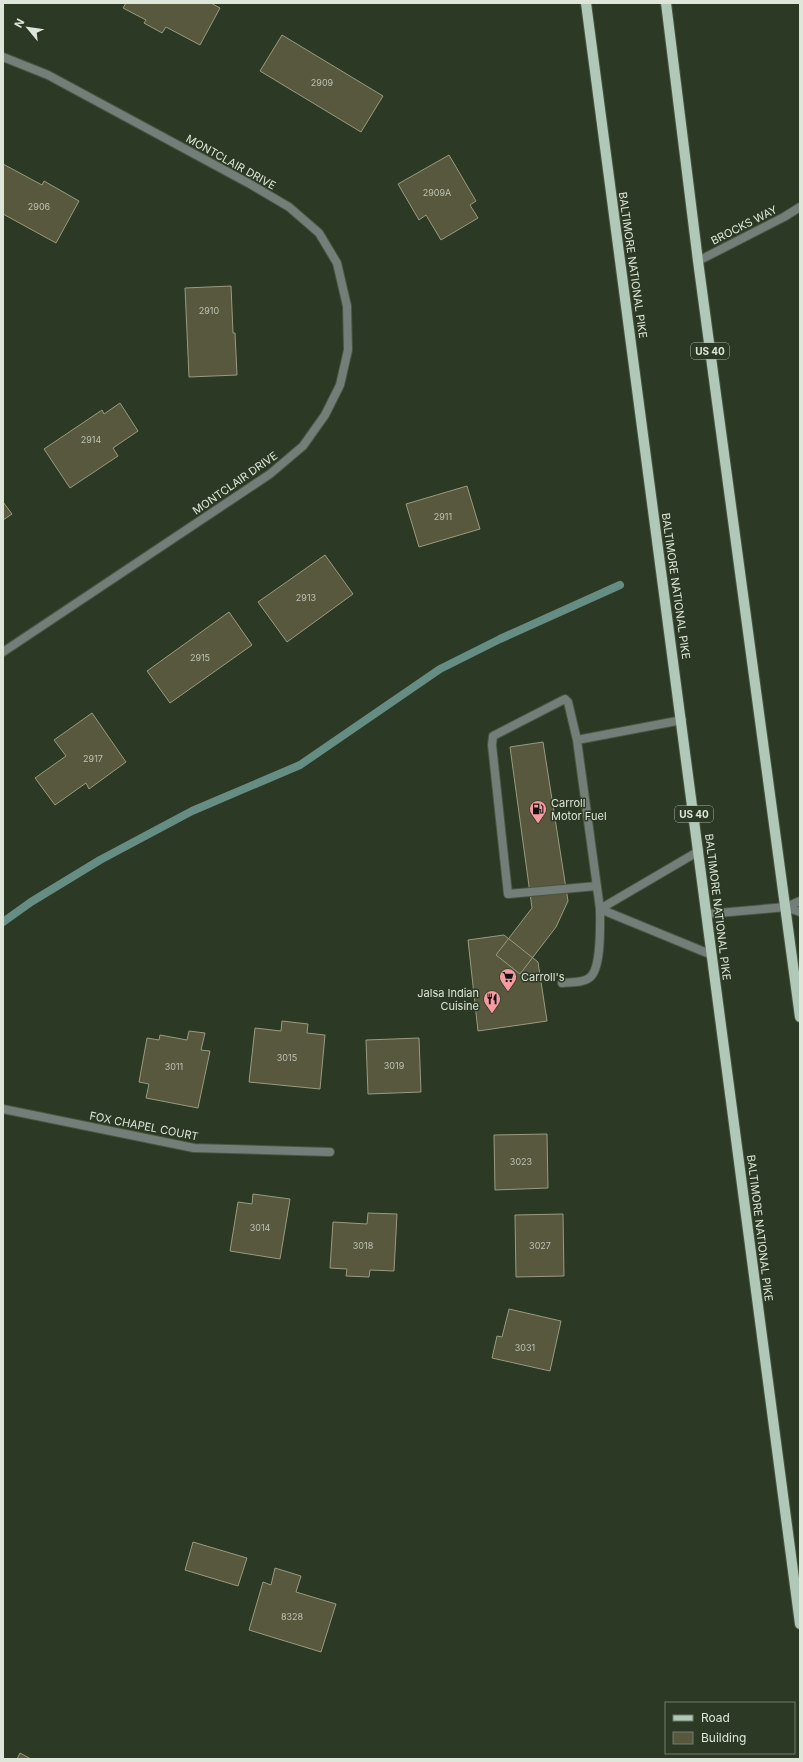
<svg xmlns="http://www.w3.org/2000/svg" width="803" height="1762" font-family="Inter,sans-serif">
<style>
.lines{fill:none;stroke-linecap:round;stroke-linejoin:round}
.stream{stroke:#658d83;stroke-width:8}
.building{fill:#57583e;stroke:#999b7f}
.service-casing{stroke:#485541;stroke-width:10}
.minor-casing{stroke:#485541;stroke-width:10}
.primary-casing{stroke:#485541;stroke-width:12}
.service{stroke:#727e77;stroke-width:8}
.minor{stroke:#727e77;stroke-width:8}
.primary{stroke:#afc8b8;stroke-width:10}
.labels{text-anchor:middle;stroke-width:3;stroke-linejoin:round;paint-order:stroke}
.number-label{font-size:9px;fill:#bcc2b2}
.shield{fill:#2c3924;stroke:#a9b2a3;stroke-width:1}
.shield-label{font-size:10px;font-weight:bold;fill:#dee6d9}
.street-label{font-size:11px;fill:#dee6d9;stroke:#2c3924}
.poi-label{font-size:11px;fill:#dee6d9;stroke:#2c3924;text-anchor:start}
</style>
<rect width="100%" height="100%" fill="#2c3924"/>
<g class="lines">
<path class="stream" d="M3,922L31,902L100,860L192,811L300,765L440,669L500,639L620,585"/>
</g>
<path class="building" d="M126,3H211L220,8L200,45L166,27L162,33L144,23L146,20L123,8Z
M282,35L383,96L361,132L260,71Z
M449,155L476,201L470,205L478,218L441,240L426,215L419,220L398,184Z
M3,164L42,185L44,181L79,201L56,243L3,214Z
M231,286L233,333H235L237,375L189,377L185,288Z
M120,403L138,431L113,448L118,456L70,488L44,449L102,410L104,414Z
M467,486L480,529L419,547L406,504Z
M3,502L12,514L3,520Z
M325,555L353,594L287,642L258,602Z
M229,612L252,645L170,703L147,671Z
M92,713L126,762L89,789L86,783L55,805L35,778L66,756L54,740Z
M543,742L568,901L556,927L520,974L496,955L532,908L510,747Z
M504,935L538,962L547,1021L478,1031L468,940Z
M282,1021L308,1024L307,1033L325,1035L320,1089L249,1082L255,1028L281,1031Z
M189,1031L205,1033L201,1050L210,1051L198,1108L146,1098L149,1084L139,1082L147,1038L159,1040L160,1035L187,1040Z
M419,1038L421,1092L368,1094L366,1040Z
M547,1134L548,1188L495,1190L494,1135Z
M253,1194L290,1199L280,1259L230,1251L238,1202L252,1204Z
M368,1213L397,1214L394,1271L370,1270L369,1277L346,1276L347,1269L330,1268L333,1222L367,1224Z
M563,1214L564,1276L516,1277L515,1215Z
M509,1309L561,1321L550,1371L492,1358L497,1336L502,1337Z
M193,1542L247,1558L238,1586L185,1570Z
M275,1568L301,1576L296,1592L336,1604L321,1652L249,1630L263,1582L271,1585Z
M20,1753L31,1759H17Z"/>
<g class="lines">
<defs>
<path id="service" d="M577,740L682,720
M699,851L600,909L712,955
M562,983C570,982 583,983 589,978C602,970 600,924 600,909L577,740L568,702L565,699L493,736L492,745L508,894L597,886"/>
<path id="minor" d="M3,57L48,75L250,184L289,207L319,233L337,263L347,306L348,350L340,385L325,415L303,446L270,474L3,652
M698,261L784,217L800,207
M786,907L800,912
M707,914L786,907L800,901
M3,1109L194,1148L330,1152"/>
<path id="primary" d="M586,3L800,1624
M666,3L698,261L800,1017"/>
</defs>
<use href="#service" class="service-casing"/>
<use href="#minor" class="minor-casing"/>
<use href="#primary" class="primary-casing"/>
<use href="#service" class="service"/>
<use href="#minor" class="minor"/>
<use href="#primary" class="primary"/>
</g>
<defs>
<symbol id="fuel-pin" viewBox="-11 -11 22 30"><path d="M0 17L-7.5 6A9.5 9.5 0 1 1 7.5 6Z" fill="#f49aa0" stroke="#2c3924"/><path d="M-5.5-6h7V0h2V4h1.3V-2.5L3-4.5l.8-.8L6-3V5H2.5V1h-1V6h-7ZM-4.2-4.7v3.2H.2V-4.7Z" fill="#111"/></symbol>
<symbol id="supermarket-pin" viewBox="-11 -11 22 30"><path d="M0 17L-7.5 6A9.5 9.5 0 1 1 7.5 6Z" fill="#f49aa0" stroke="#2c3924"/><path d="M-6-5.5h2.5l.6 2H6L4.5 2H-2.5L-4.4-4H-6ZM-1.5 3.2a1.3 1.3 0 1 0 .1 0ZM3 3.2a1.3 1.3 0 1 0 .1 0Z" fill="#111"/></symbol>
<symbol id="restaurant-pin" viewBox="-11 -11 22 30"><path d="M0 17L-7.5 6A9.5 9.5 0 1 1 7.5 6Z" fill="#f49aa0" stroke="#2c3924"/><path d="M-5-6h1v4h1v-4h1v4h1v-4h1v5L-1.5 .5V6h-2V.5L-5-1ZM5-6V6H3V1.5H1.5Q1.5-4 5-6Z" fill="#111"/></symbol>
</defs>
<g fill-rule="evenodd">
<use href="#fuel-pin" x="528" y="799" width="20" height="27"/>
<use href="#supermarket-pin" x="498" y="967" width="20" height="27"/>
<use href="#restaurant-pin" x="482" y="989" width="20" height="27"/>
</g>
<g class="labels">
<g class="number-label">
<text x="322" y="86">2909</text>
<text x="437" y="196">2909A</text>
<text x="39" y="210">2906</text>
<text x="209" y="314">2910</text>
<text x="91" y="443">2914</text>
<text x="443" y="520">2911</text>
<text x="306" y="601">2913</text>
<text x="200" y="661">2915</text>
<text x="93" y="762">2917</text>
<text x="287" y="1061">3015</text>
<text x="394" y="1069">3019</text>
<text x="174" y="1070">3011</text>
<text x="521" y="1165">3023</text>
<text x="260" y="1231">3014</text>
<text x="363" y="1249">3018</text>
<text x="540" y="1249">3027</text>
<text x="525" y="1351">3031</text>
<text x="292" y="1620">8328</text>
</g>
<g class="shield">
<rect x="691" y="343" width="38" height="16" rx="3"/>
<rect x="675" y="806" width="38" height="16" rx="3"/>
</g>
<g class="shield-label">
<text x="710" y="355">US 40</text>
<text x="694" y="818">US 40</text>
</g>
<g class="street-label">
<text transform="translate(231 162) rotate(29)" y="4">MONTCLAIR DRIVE</text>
<text transform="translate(744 225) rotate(-27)" y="4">BROCKS WAY</text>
<text transform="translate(633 265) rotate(82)" y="4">BALTIMORE NATIONAL PIKE</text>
<text transform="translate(235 483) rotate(-35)" y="4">MONTCLAIR DRIVE</text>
<text transform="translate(676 586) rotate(82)" y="4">BALTIMORE NATIONAL PIKE</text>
<text transform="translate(718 907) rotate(83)" y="4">BALTIMORE NATIONAL PIKE</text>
<text transform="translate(144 1126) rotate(11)" y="4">FOX CHAPEL COURT</text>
<text transform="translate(760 1228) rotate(83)" y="4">BALTIMORE NATIONAL PIKE</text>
</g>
<g class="poi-label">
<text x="551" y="807">Carroll<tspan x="551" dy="13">Motor Fuel</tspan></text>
<text x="521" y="981">Carroll's</text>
<text x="479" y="997" text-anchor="end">Jalsa Indian<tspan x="479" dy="13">Cuisine</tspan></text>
</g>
</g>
<rect width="803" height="1762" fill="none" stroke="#dee6d9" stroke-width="8"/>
<rect x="665" y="1702" width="130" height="52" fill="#2c3924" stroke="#737e6c"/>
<rect x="673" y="1715" width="20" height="6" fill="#afc8b8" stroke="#737e6c"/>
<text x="701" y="1722" font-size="12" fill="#dee6d9">Road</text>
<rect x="673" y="1732" width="20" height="12" fill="#57583e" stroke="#737e6c"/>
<text x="701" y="1742" font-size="12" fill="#dee6d9">Building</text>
<g transform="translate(28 28) rotate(299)" stroke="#2c3924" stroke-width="3" paint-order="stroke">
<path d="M0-3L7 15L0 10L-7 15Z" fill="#dee6d9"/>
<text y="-6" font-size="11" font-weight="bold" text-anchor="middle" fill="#dee6d9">N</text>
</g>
</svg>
